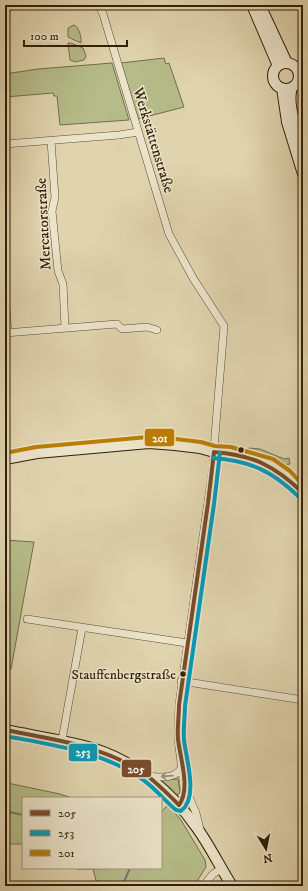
<svg xmlns="http://www.w3.org/2000/svg" width="308" height="891" font-family="'IM FELL DW Pica',serif">
<style>
.green{fill:#b5bc89;stroke:#726e48}
.lines{fill:none;stroke-linecap:round;stroke-linejoin:round}
.stream{stroke:#6e7a6f;stroke-width:2}
.street-casing{stroke:#5c4c31;stroke-width:8}
.secondary-casing{stroke:#301f07;stroke-width:12}
.street{stroke:#ebe3ca;stroke-width:7}
.secondary{stroke:#ebe3ca;stroke-width:10}
.bus-1-casing{stroke:#ebe3ca;stroke-width:7}
.bus-2-casing{stroke:#ebe3ca;stroke-width:7}
.bus-3-casing{stroke:#ebe3ca;stroke-width:7}
.bus-1{stroke:#7a4b2a;stroke-width:4}
.bus-2{stroke:#059bba;stroke-width:4}
.bus-3{stroke:#bb7e02;stroke-width:4}
.oneway{stroke:#978b72}
.bus-dot{fill:#301f07;stroke:#ebe3ca;stroke-width:1.5}
.labels{text-anchor:middle;stroke-width:3;stroke-linejoin:round;paint-order:stroke}
.bus-label{font-size:14px;fill:#301f07;stroke:#ebe3ca;text-anchor:end}
.street-label{font-size:15px;fill:#301f07;stroke:#ebe3ca}
.line-badge{stroke:#ebe3ca;stroke-width:1.5}
.badge-label{font-size:11px;text-anchor:middle;font-weight:bold;fill:#fff}
</style>
<rect width="100%" height="100%" fill="#e0d4ae"/>
<filter id="stains"><feTurbulence type="fractalNoise" baseFrequency=".005" numOctaves="4"/><feColorMatrix values="0 0 0 0 .2 0 0 0 0 .09 0 0 0 0 .02 0 0 0 .5 -.17"/></filter>
<radialGradient id="worn" r=".72"><stop offset=".6" stop-color="#630" stop-opacity="0"/><stop offset="1" stop-color="#630" stop-opacity=".3"/></radialGradient>
<path class="green" d="M74,25C79,27 82,38 81,43L68,37V28Z
M68,43H71L83,48L86,56L84,60L75,62L70,60Z
M164,58L166,64L169,63L184,107L138,119L121,63Z
M112,63L129,120L60,125L57,96H54L53,93L5,97V74L38,69Z
M249,448L260,449L284,459L289,458L290,464L283,465L262,453L248,450Z
M5,540L34,542L11,669L5,668Z
M163,779H178L180,791L179,794L175,795L162,782Z
M7,783L60,794L72,798H23V844H5V784Z
M168,805L181,820L205,860L206,867L194,886H101L100,881H96L93,869H77L161,868V812Z"/>
<g class="lines">
<path class="stream" d="M5,811L23,815
M125,886L123,884L130,868"/>
<defs>
<path id="street" d="M99,5L103,14L169,234L193,278L224,326L215,436L213,467L179,705L178,738L185,796L179,805
M51,141L55,197L52,211L58,271L63,284L65,328
M5,144L119,135L138,132
M5,292L8,333
M5,333L117,324L122,329L147,327L157,330
M27,619L187,643
M181,681L303,700
M62,740L82,628
M148,776C161,777 175,780 182,767
M186,790L196,813L200,829
M203,886L213,874L221,869"/>
<path id="secondary" d="M252,5L278,66
M260,5L287,63
M273 76a13 13 0 1 1 26 0a13 13 0 1 1-26 0Z
M282,88L287,122L303,174
M291,92C288,108 298,133 303,148
M5,459L37,453L149,443L175,445L200,448L214,452L230,453L271,465L286,476L303,493
M5,730C34,736 64,740 92,748C135,761 172,792 197,828C210,846 220,867 232,886"/>
</defs>
<use href="#street" class="street-casing"/>
<use href="#secondary" class="secondary-casing"/>
<use href="#street" class="street"/>
<use href="#secondary" class="secondary"/>
<defs>
<path id="bus-1" d="M214,452C253,455 275,466 303,493
M5,730C53,739 104,746 145,774C157,783 168,794 179,805C191,789 180,758 178,739C177,728 179,716 179,705L208,503L214,452"/>
<path id="bus-2" d="M213,458C251,461 272,471 299,497
M5,736C52,745 102,751 142,779C155,788 164,800 176,810L181,811C199,797 186,759 184,740C183,729 185,717 185,706L214,504L220,453"/>
<path id="bus-3" d="M5,453L36,447L148,437L176,439L201,442L215,446L231,447L273,459L290,471L303,485"/>
</defs>
<use href="#bus-1" class="bus-1-casing"/>
<use href="#bus-2" class="bus-2-casing"/>
<use href="#bus-3" class="bus-3-casing"/>
<use href="#bus-1" class="bus-1"/>
<use href="#bus-2" class="bus-2"/>
<use href="#bus-3" class="bus-3"/>
</g>
<defs><path id="oneway-shaft" d="M-6 0H5M1.5-3L5.5 0L1.5 3" fill="none" stroke-width="1.6" stroke-linecap="round" stroke-linejoin="round"/></defs>
<use class="oneway" href="#oneway-shaft" transform="translate(167 776) rotate(176)"/>
<g class="bus-dot">
<circle cx="241" cy="450" r="3.5"/>
<circle cx="183" cy="674" r="3.5"/>
</g>
<g class="labels">
<g class="bus-label">
<text x="176" y="679">Stauffenbergstraße</text>
</g>
<g class="street-label">
<text transform="translate(154 140) rotate(73)" y="5">Werkstättenstraße</text>
<text transform="translate(43 224) rotate(-93)" y="5">Mercatorstraße</text>
</g>
</g>
<g class="line-badge">
<rect x="144" y="428" width="31" height="19" rx="4" fill="#bb7e02"/>
<rect x="68" y="743" width="30" height="19" rx="4" fill="#059bba"/>
<rect x="121" y="759" width="31" height="19" rx="4" fill="#7a4b2a"/>
</g>
<g class="badge-label">
<text x="160" y="442">201</text>
<text x="83" y="756">253</text>
<text x="136" y="773">205</text>
</g>
<rect width="308" height="891" fill="none" stroke="#e0d4ae" stroke-width="20"/>
<rect x="6" y="6" width="296" height="879" fill="none" stroke="#301f07" stroke-width="2"/>
<rect x="10" y="10" width="288" height="871" fill="none" stroke="#301f07"/>
<rect x="22" y="797" width="140" height="72" fill="#ebe3ca" stroke="#a0957c"/>
<rect x="30" y="810" width="20" height="6" fill="#7a4b2a" stroke="#a0957c"/>
<text x="58" y="817" font-size="12" fill="#301f07">205</text>
<rect x="30" y="830" width="20" height="6" fill="#059bba" stroke="#a0957c"/>
<text x="58" y="837" font-size="12" fill="#301f07">253</text>
<rect x="30" y="850" width="20" height="6" fill="#bb7e02" stroke="#a0957c"/>
<text x="58" y="857" font-size="12" fill="#301f07">201</text>
<g transform="translate(266 849) rotate(170)" stroke="#ebe3ca" stroke-width="3" paint-order="stroke">
<path d="M0-3L7 15L0 10L-7 15Z" fill="#301f07"/>
<text y="-6" font-size="11" font-weight="bold" text-anchor="middle" fill="#301f07">N</text>
</g>
<path d="M24 40v6h103v-6" fill="none" stroke="#301f07" stroke-width="2"/>
<text x="30" y="40" font-size="12" fill="#301f07" stroke="#ebe3ca" stroke-width="3" paint-order="stroke">100 m</text>
<rect width="100%" height="100%" filter="url(#stains)"/>
<rect width="100%" height="100%" fill="url(#worn)"/>
</svg>
